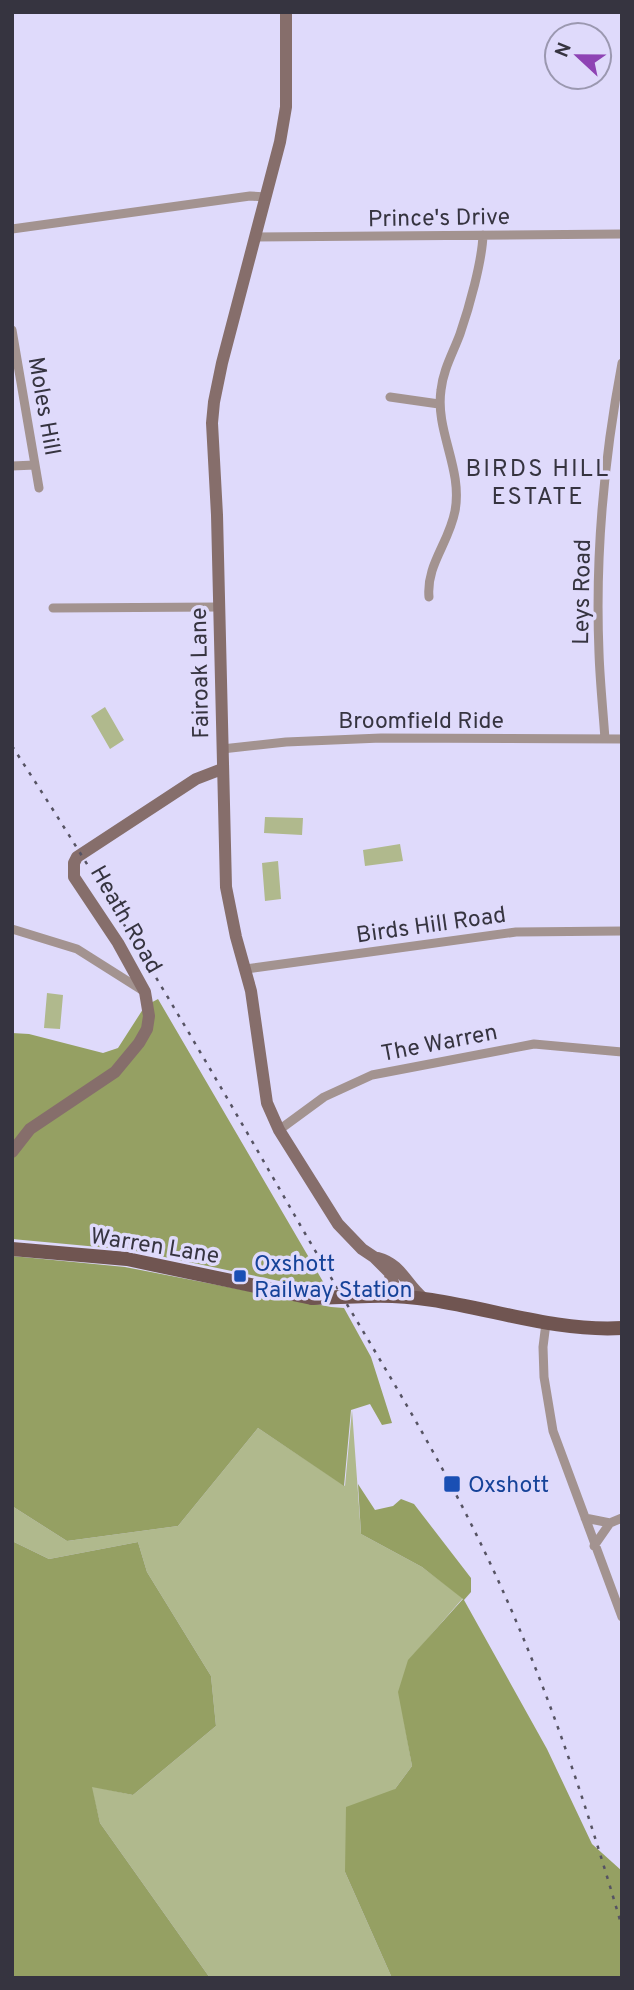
<svg xmlns="http://www.w3.org/2000/svg" width="634" height="1990" font-family="Overpass,sans-serif">
<style>
.green{fill:#b0b98d}
.forest{fill:#95a063}
.lines{fill:none;stroke-linecap:round;stroke-linejoin:round}
.street{stroke:#a39390;stroke-width:9}
.secondary{stroke:#866e6b;stroke-width:12}
.primary{stroke:#705551;stroke-width:14}
.rail{stroke:#565363;stroke-width:2.5;stroke-dasharray:3.5 7;stroke-linecap:butt}
.primary-bridge{stroke:#705551;stroke-width:14}
.transit-dot{fill:#1a4fb4;stroke:#dfdafb;stroke-width:2.5}
.labels{text-anchor:middle;stroke-width:7;stroke-linejoin:round;paint-order:stroke}
.street-label{font-size:23px;fill:#363440;stroke:#dfdafb}
.transit-label{font-size:23px;fill:#164399;stroke:#dfdafb;text-anchor:start}
.neighbourhood-label{font-size:24px;letter-spacing:2px;fill:#363440;stroke:#dfdafb}
</style>
<rect width="100%" height="100%" fill="#dfdafb"/>
<path class="green" d="M105,707L124,740L110,749L91,716Z
M265,817L303,818L302,835L264,833Z
M400,844L403,861L365,866L363,850Z
M278,861L281,899L265,901L262,863Z
M47,993L63,995L60,1029L44,1028Z
M352,1410L361,1534L422,1567L463,1598L409,1660L399,1692L412,1766L395,1789L345,1872L392,1978H210L100,1823L91,1786L133,1795L216,1726L211,1676L147,1572L138,1542L49,1559L12,1541V1506L67,1541L178,1526L258,1428L345,1486Z"/>
<path class="forest" d="M158,999L325,1285L294,1284L131,1250L12,1239V1033L29,1034L103,1053L118,1048L145,1006Z
M12,1256L125,1267L331,1307L344,1308L371,1357L392,1423L382,1425L370,1404L351,1410L344,1486L258,1428L178,1526L67,1541L12,1506Z
M358,1484L375,1510L393,1506L401,1499L414,1504L471,1578V1592L464,1600L547,1749L592,1844L622,1871V1978H392L345,1872L346,1807L395,1789L412,1766L398,1692L408,1660L463,1599L422,1567L361,1534Z
M12,1541L49,1559L138,1542L147,1572L211,1676L216,1726L133,1795L92,1787L100,1823L210,1978H12Z"/>
<g class="lines">
<path class="street" d="M12,229L250,196L266,197
M256,237L622,234
M12,330L39,488
M390,397L439,404
M12,466L35,465
M429,597C426,565 449,543 455,511C463,469 435,431 441,390C443,370 453,353 460,334C469,308 482,262 483,235
M53,608L219,607
M605,739C603,710 600,682 599,653C595,556 604,458 622,363
M222,749L286,742L381,738L622,739
M12,929L77,949L145,992
M246,969L516,932L622,931
M279,1130L324,1097L372,1075L534,1044L622,1052
M546,1323L543,1347L544,1377L553,1431L622,1617
M585,1518L610,1523
M594,1546L610,1523L622,1518"/>
<path class="secondary" d="M286,12V107L280,142L222,363L214,402L212,423L217,515L226,887L236,937L251,991L267,1103L279,1130L338,1224L362,1249L374,1257L389,1272L394,1285L393,1295
M12,1152L30,1129L115,1072L139,1043L147,1029L149,1016L145,992L118,943L74,877V863L77,857L196,779L222,769
M378,1258C401,1264 406,1284 423,1298"/>
<path class="primary" d="M12,1249L127,1259L312,1298
M369,1296C454,1292 536,1333 622,1328"/>
<path class="rail" d="M12,746C113,901 207,1062 299,1223C359,1327 425,1429 478,1538C540,1664 583,1793 622,1927"/>
<path class="primary-bridge" d="M312,1298L369,1296"/>
</g>
<g class="transit-dot">
<rect x="233" y="1269" width="14" height="14" rx="3.5"/>
<rect x="443" y="1475" width="18" height="18" rx="3.5"/>
</g>
<g class="labels">
<g class="street-label">
<text transform="translate(439 217) rotate(-1)" y="8">Prince's Drive</text>
<text transform="translate(45 406) rotate(80)" y="8">Moles Hill</text>
<text transform="translate(581 592) rotate(-89)" y="8">Leys Road</text>
<text transform="translate(199 673) rotate(-91)" y="8">Fairoak Lane</text>
<text x="421" y="728">Broomfield Ride</text>
<text transform="translate(127 919) rotate(60)" y="8">Heath Road</text>
<text transform="translate(431 924) rotate(-8)" y="8">Birds Hill Road</text>
<text transform="translate(439 1042) rotate(-11)" y="8">The Warren</text>
<text transform="translate(155 1245) rotate(9)" y="8">Warren Lane</text>
</g>
<g class="transit-label">
<text x="254" y="1271">Oxshott<tspan x="254" dy="26">Railway Station</tspan></text>
<text x="468" y="1492">Oxshott</text>
</g>
<g class="neighbourhood-label">
<text x="538" y="476">BIRDS HILL<tspan x="538" dy="28">ESTATE</tspan></text>
</g>
</g>
<rect width="634" height="1990" fill="none" stroke="#363440" stroke-width="28"/>
<g transform="translate(578 56) rotate(292)"><circle r="33" fill="#dfdafb" stroke="#9b98b0" stroke-width="2"/>
<path d="M0-5L12 26L0 18L-12 26Z" fill="#8e43b4"/>
<text y="-10" font-size="19" font-weight="bold" text-anchor="middle" fill="#363440">N</text>
</g>
</svg>
